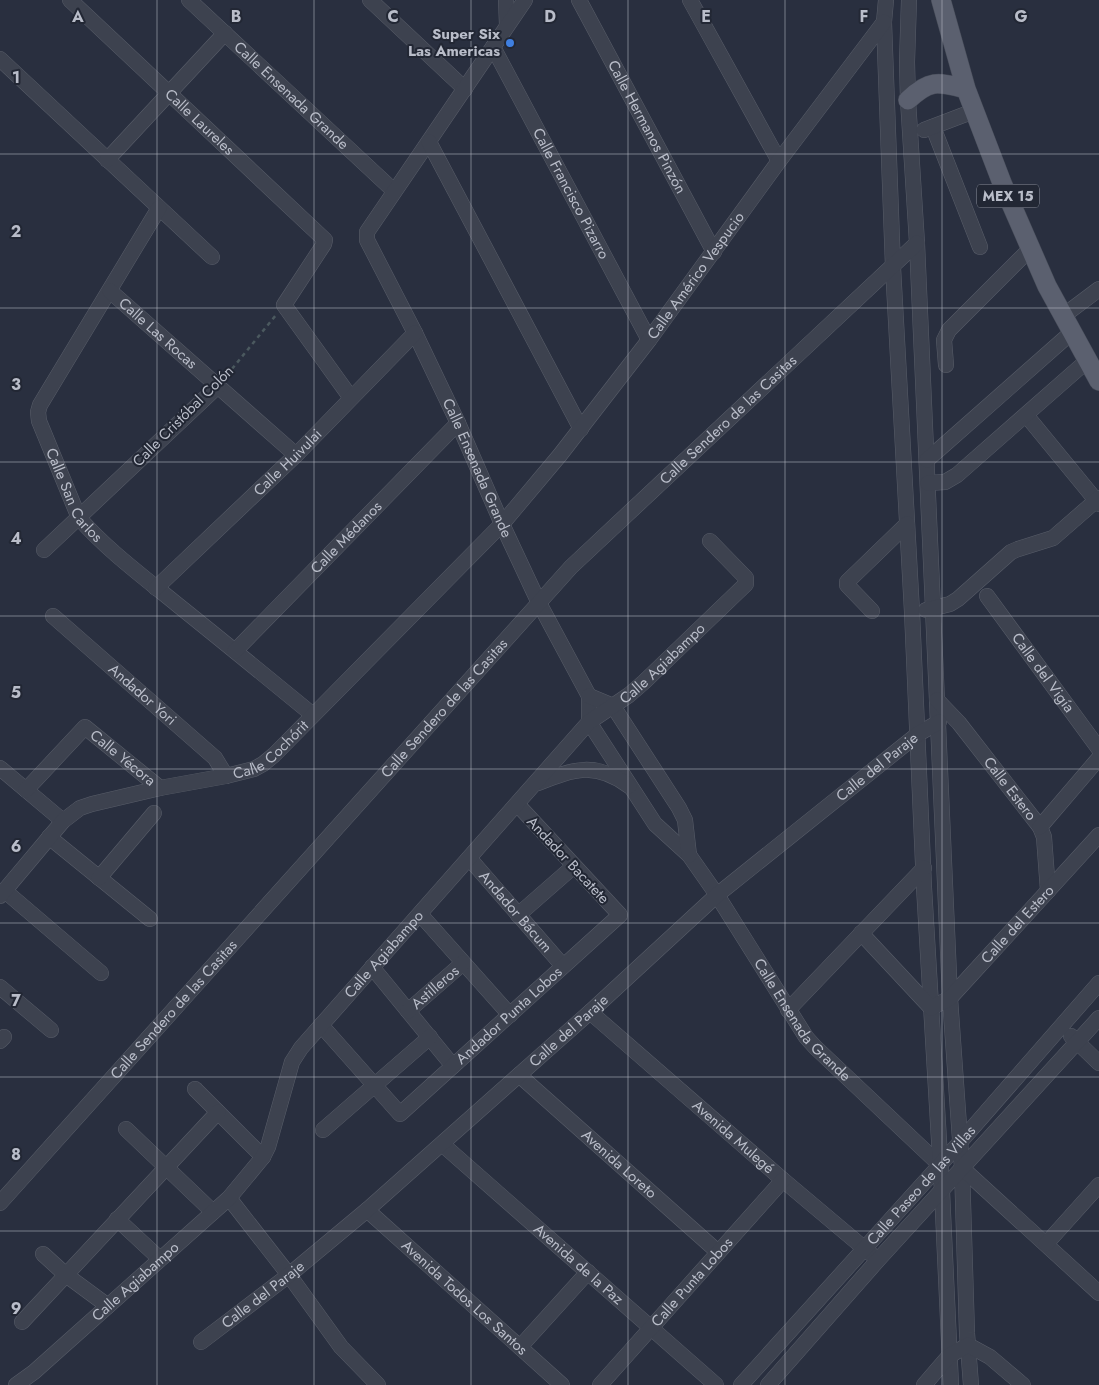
<svg xmlns="http://www.w3.org/2000/svg" width="1099" height="1385" font-family="Jost,sans-serif">
<style>
.lines{fill:none;stroke-linecap:round;stroke-linejoin:round}
.minor-casing{stroke:#585d69;stroke-width:16}
.major-casing{stroke:#464b58;stroke-width:20}
.path{stroke:#4b595f;stroke-width:2.5;stroke-dasharray:4 4;stroke-linecap:butt}
.minor{stroke:#3d424f;stroke-width:15}
.major{stroke:#5b606f;stroke-width:19}
.grid{fill:none;stroke:#b9bdc9;stroke-width:1;stroke-opacity:0.55}
.shop-dot{fill:#3f7fe0;stroke:#222734;stroke-width:2}
.labels{text-anchor:middle;stroke-width:4;stroke-linejoin:round;paint-order:stroke}
.shield{fill:#222734;stroke:#8c909c;stroke-width:1}
.shield-label{font-size:14px;font-weight:bold;fill:#b9bdc9}
.poi-label{font-size:15px;font-weight:bold;fill:#b9bdc9;stroke:#222734;text-anchor:end}
.street-label{font-size:15px;fill:#b9bdc9;stroke:#222734}
.grid-label{font-size:16px;text-anchor:middle;font-weight:bold;fill:#b9bdc9;stroke:#222734;stroke-width:4;stroke-linejoin:round;paint-order:stroke}
</style>
<rect width="100%" height="100%" fill="#292f3f"/>
<g class="lines">
<defs>
<g id="minor">
<path id="s1" d="M70,0L325,240L324,244L284,305L351,398"/>
<path id="s2" d="M189,0L394,191"/>
<path d="M370,0L465,89"/>
<path d="M506,0L507,25"/>
<path id="s3" d="M525,0L367,232V240L415,333L458,423L502,524L539,603L589,696V722L655,824L689,855L717,895L806,1037L815,1047L940,1165"/>
<path id="s4" d="M579,0L714,252"/>
<path d="M690,0L779,161"/>
<path d="M886,0L884,22L893,267L912,612L924,887L942,1191L951,1385"/>
<path d="M909,0L907,62L908,100L917,243L950,998L962,1168L967,1333L971,1385"/>
<path id="s5" d="M493,47L649,340"/>
<path d="M0,59L212,257"/>
<path d="M933,127L980,247"/>
<path d="M924,130L974,111"/>
<path d="M429,142L581,429"/>
<path d="M107,160L225,33"/>
<path id="s6" d="M159,208L40,405L38,412L39,421L79,518C108,551 145,578 179,606C224,642 269,679 313,715"/>
<path id="s7" d="M110,291L296,455"/>
<path d="M1063,316L1099,289"/>
<path d="M946,365L944,340L949,330L1030,249"/>
<path d="M1026,415L1099,504"/>
<path d="M927,460L1072,332"/>
<path d="M928,483L945,482L957,475L1088,360"/>
<path d="M44,550L218,386"/>
<path id="s8" d="M156,588L296,455L415,333"/>
<path id="s9" d="M987,596L1099,749"/>
<path d="M926,610L950,604L958,599L1011,552L1018,549L1053,538L1099,498"/>
<path d="M872,611L847,585V582L907,524"/>
<path id="s10" d="M53,616L215,758L226,776"/>
<path id="s11" d="M235,651L458,423"/>
<path d="M589,696L613,706L679,808L685,820L689,855"/>
<path id="s12" d="M937,700L959,723L1040,827L1044,837L1048,891"/>
<path d="M0,768L63,821"/>
<path d="M538,783C574,769 595,761 629,786"/>
<path id="s13" d="M26,790L85,727L160,788"/>
<path d="M1040,827L1099,758"/>
<path d="M49,837L150,919"/>
<path id="s14" d="M469,858L563,966"/>
<path d="M99,878L154,813"/>
<path d="M5,891L101,973"/>
<path id="s15" d="M0,896L63,821L80,808L92,804L160,788L226,776L254,769L263,764L274,755L502,524L560,455L649,340L779,161L884,22"/>
<path d="M420,914L510,1015"/>
<path d="M518,915L574,866"/>
<path id="s16" d="M861,933L931,1008L950,998L1099,835"/>
<path d="M372,967L453,1066"/>
<path d="M0,987L51,1030"/>
<path d="M788,1010L924,868"/>
<path id="s17" d="M408,1011L463,963"/>
<path id="s18" d="M590,1012L783,1180L871,1254"/>
<path id="s19" d="M321,1025L400,1114L620,915L517,804"/>
<path d="M1071,1036L1099,1063"/>
<path d="M0,1041L4,1037"/>
<path id="s20" d="M519,1075L718,1252"/>
<path d="M195,1089L263,1157"/>
<path d="M126,1129L213,1212"/>
<path d="M323,1130L430,1037"/>
<path id="s21" d="M442,1144L716,1385"/>
<path d="M962,1168L1099,1293"/>
<path d="M229,1198L289,1275L341,1347L378,1385"/>
<path id="s22" d="M0,1203L571,567L917,243"/>
<path id="s23" d="M367,1210L562,1385"/>
<path d="M117,1219L160,1259"/>
<path d="M1046,1244L1099,1185"/>
<path d="M43,1254L66,1275L108,1306"/>
<path d="M22,1322L218,1112"/>
<path id="s24" d="M201,1342L289,1275L367,1210L590,1012L717,895L918,734L939,722"/>
<path d="M520,1347L588,1272"/>
<path id="s25" d="M16,1385L34,1372L229,1198L263,1157L268,1147L292,1062L301,1048L589,722L629,695L644,682L746,584V578L710,541"/>
<path id="s26" d="M600,1385L783,1180"/>
<path id="s27" d="M741,1385L940,1165L1099,983"/>
<path d="M768,1385L878,1260L1099,1018"/>
<path d="M924,1385L949,1356L968,1345L990,1357L1023,1385"/>
</g>
<path id="major" d="M941,0L966,89L1002,183L1047,286L1099,381
M908,100C930,79 938,82 966,89"/>
</defs>
<use href="#minor" class="minor-casing"/>
<use href="#major" class="major-casing"/>
<path class="path" d="M227,375L276,315"/>
<use href="#minor" class="minor"/>
<use href="#major" class="major"/>
</g>
<path class="grid" d="M157,0V1385M314,0V1385M471,0V1385M628,0V1385M785,0V1385M942,0V1385M0,154H1099M0,308H1099M0,462H1099M0,616H1099M0,769H1099M0,923H1099M0,1077H1099M0,1231H1099"/>
<circle class="shop-dot" cx="510" cy="43" r="5"/>
<g class="labels">
<rect class="shield" x="977" y="184.5" width="62" height="23" rx="4"/>
<g class="shield-label">
<text x="1008" y="201">MEX 15</text>
</g>
<g class="poi-label">
<text x="500" y="39">Super Six<tspan x="500" dy="17">Las Americas</tspan></text>
</g>
<g class="street-label">
<text dy="5" stroke="none"><textPath href="#s2" startOffset="140">Calle Ensenada Grande</textPath></text>
<text dy="5" stroke="none"><textPath href="#s1" startOffset="178">Calle Laureles</textPath></text>
<text dy="5" stroke="none"><textPath href="#s4" startOffset="144">Calle Hermanos Pinzón</textPath></text>
<text dy="5" stroke="none"><textPath href="#s5" startOffset="166">Calle Francisco Pizarro</textPath></text>
<text dy="5" stroke="none"><textPath href="#s15" startOffset="962">Calle Américo Vespucio</textPath></text>
<text dy="5" stroke="none"><textPath href="#s7" startOffset="64">Calle Las Rocas</textPath></text>
<text transform="translate(183 416) rotate(-45)" y="5">Calle Cristóbal Colón</text>
<text dy="5" stroke="none"><textPath href="#s22" startOffset="1070">Calle Sendero de las Casitas</textPath></text>
<text dy="5" stroke="none"><textPath href="#s8" startOffset="182">Calle Huivulai</textPath></text>
<text dy="5" stroke="none"><textPath href="#s3" startOffset="542">Calle Ensenada Grande</textPath></text>
<text dy="5" stroke="none"><textPath href="#s6" startOffset="329">Calle San Carlos</textPath></text>
<text dy="5" stroke="none"><textPath href="#s11" startOffset="159">Calle Médanos</textPath></text>
<text dy="5" stroke="none"><textPath href="#s25" startOffset="982">Calle Agiabampo</textPath></text>
<text dy="5" stroke="none"><textPath href="#s9" startOffset="95">Calle del Vigía</textPath></text>
<text dy="5" stroke="none"><textPath href="#s10" startOffset="119">Andador Yori</textPath></text>
<text dy="5" stroke="none"><textPath href="#s22" startOffset="665">Calle Sendero de las Casitas</textPath></text>
<text dy="5" stroke="none"><textPath href="#s15" startOffset="322">Calle Cochórit</textPath></text>
<text dy="5" stroke="none"><textPath href="#s13" startOffset="135">Calle Yécora</textPath></text>
<text dy="5" stroke="none"><textPath href="#s24" startOffset="888">Calle del Paraje</textPath></text>
<text dy="5" stroke="none"><textPath href="#s12" startOffset="115">Calle Estero</textPath></text>
<text transform="translate(568 860) rotate(47)" y="5">Andador Bacatete</text>
<text dy="5" stroke="none"><textPath href="#s14" startOffset="71">Andador Bácum</textPath></text>
<text dy="5" stroke="none"><textPath href="#s16" startOffset="224">Calle del Estero</textPath></text>
<text dy="5" stroke="none"><textPath href="#s25" startOffset="578">Calle Agiabampo</textPath></text>
<text dy="5" stroke="none"><textPath href="#s17" startOffset="36">Astilleros</textPath></text>
<text dy="5" stroke="none"><textPath href="#s22" startOffset="260">Calle Sendero de las Casitas</textPath></text>
<text dy="5" stroke="none"><textPath href="#s19" startOffset="266">Andador Punta Lobos</textPath></text>
<text dy="5" stroke="none"><textPath href="#s3" startOffset="1190">Calle Ensenada Grande</textPath></text>
<text dy="5" stroke="none"><textPath href="#s24" startOffset="482">Calle del Paraje</textPath></text>
<text dy="5" stroke="none"><textPath href="#s18" startOffset="190">Avenida Mulegé</textPath></text>
<text dy="5" stroke="none"><textPath href="#s20" startOffset="134">Avenida Loreto</textPath></text>
<text dy="5" stroke="none"><textPath href="#s27" startOffset="269">Calle Paseo de las Villas</textPath></text>
<text dy="5" stroke="none"><textPath href="#s21" startOffset="182">Avenida de la Paz</textPath></text>
<text dy="5" stroke="none"><textPath href="#s25" startOffset="158">Calle Agiabampo</textPath></text>
<text dy="5" stroke="none"><textPath href="#s26" startOffset="138">Calle Punta Lobos</textPath></text>
<text dy="5" stroke="none"><textPath href="#s24" startOffset="78">Calle del Paraje</textPath></text>
<text dy="5" stroke="none"><textPath href="#s23" startOffset="131">Avenida Todos Los Santos</textPath></text>
</g>
</g>
<g class="grid-label">
<text x="78" y="22">A</text>
<text x="236" y="22">B</text>
<text x="393" y="22">C</text>
<text x="550" y="22">D</text>
<text x="706" y="22">E</text>
<text x="864" y="22">F</text>
<text x="1021" y="22">G</text>
<text x="16" y="83">1</text>
<text x="16" y="237">2</text>
<text x="16" y="390">3</text>
<text x="16" y="544">4</text>
<text x="16" y="698">5</text>
<text x="16" y="852">6</text>
<text x="16" y="1006">7</text>
<text x="16" y="1160">8</text>
<text x="16" y="1314">9</text>
</g>
</svg>
